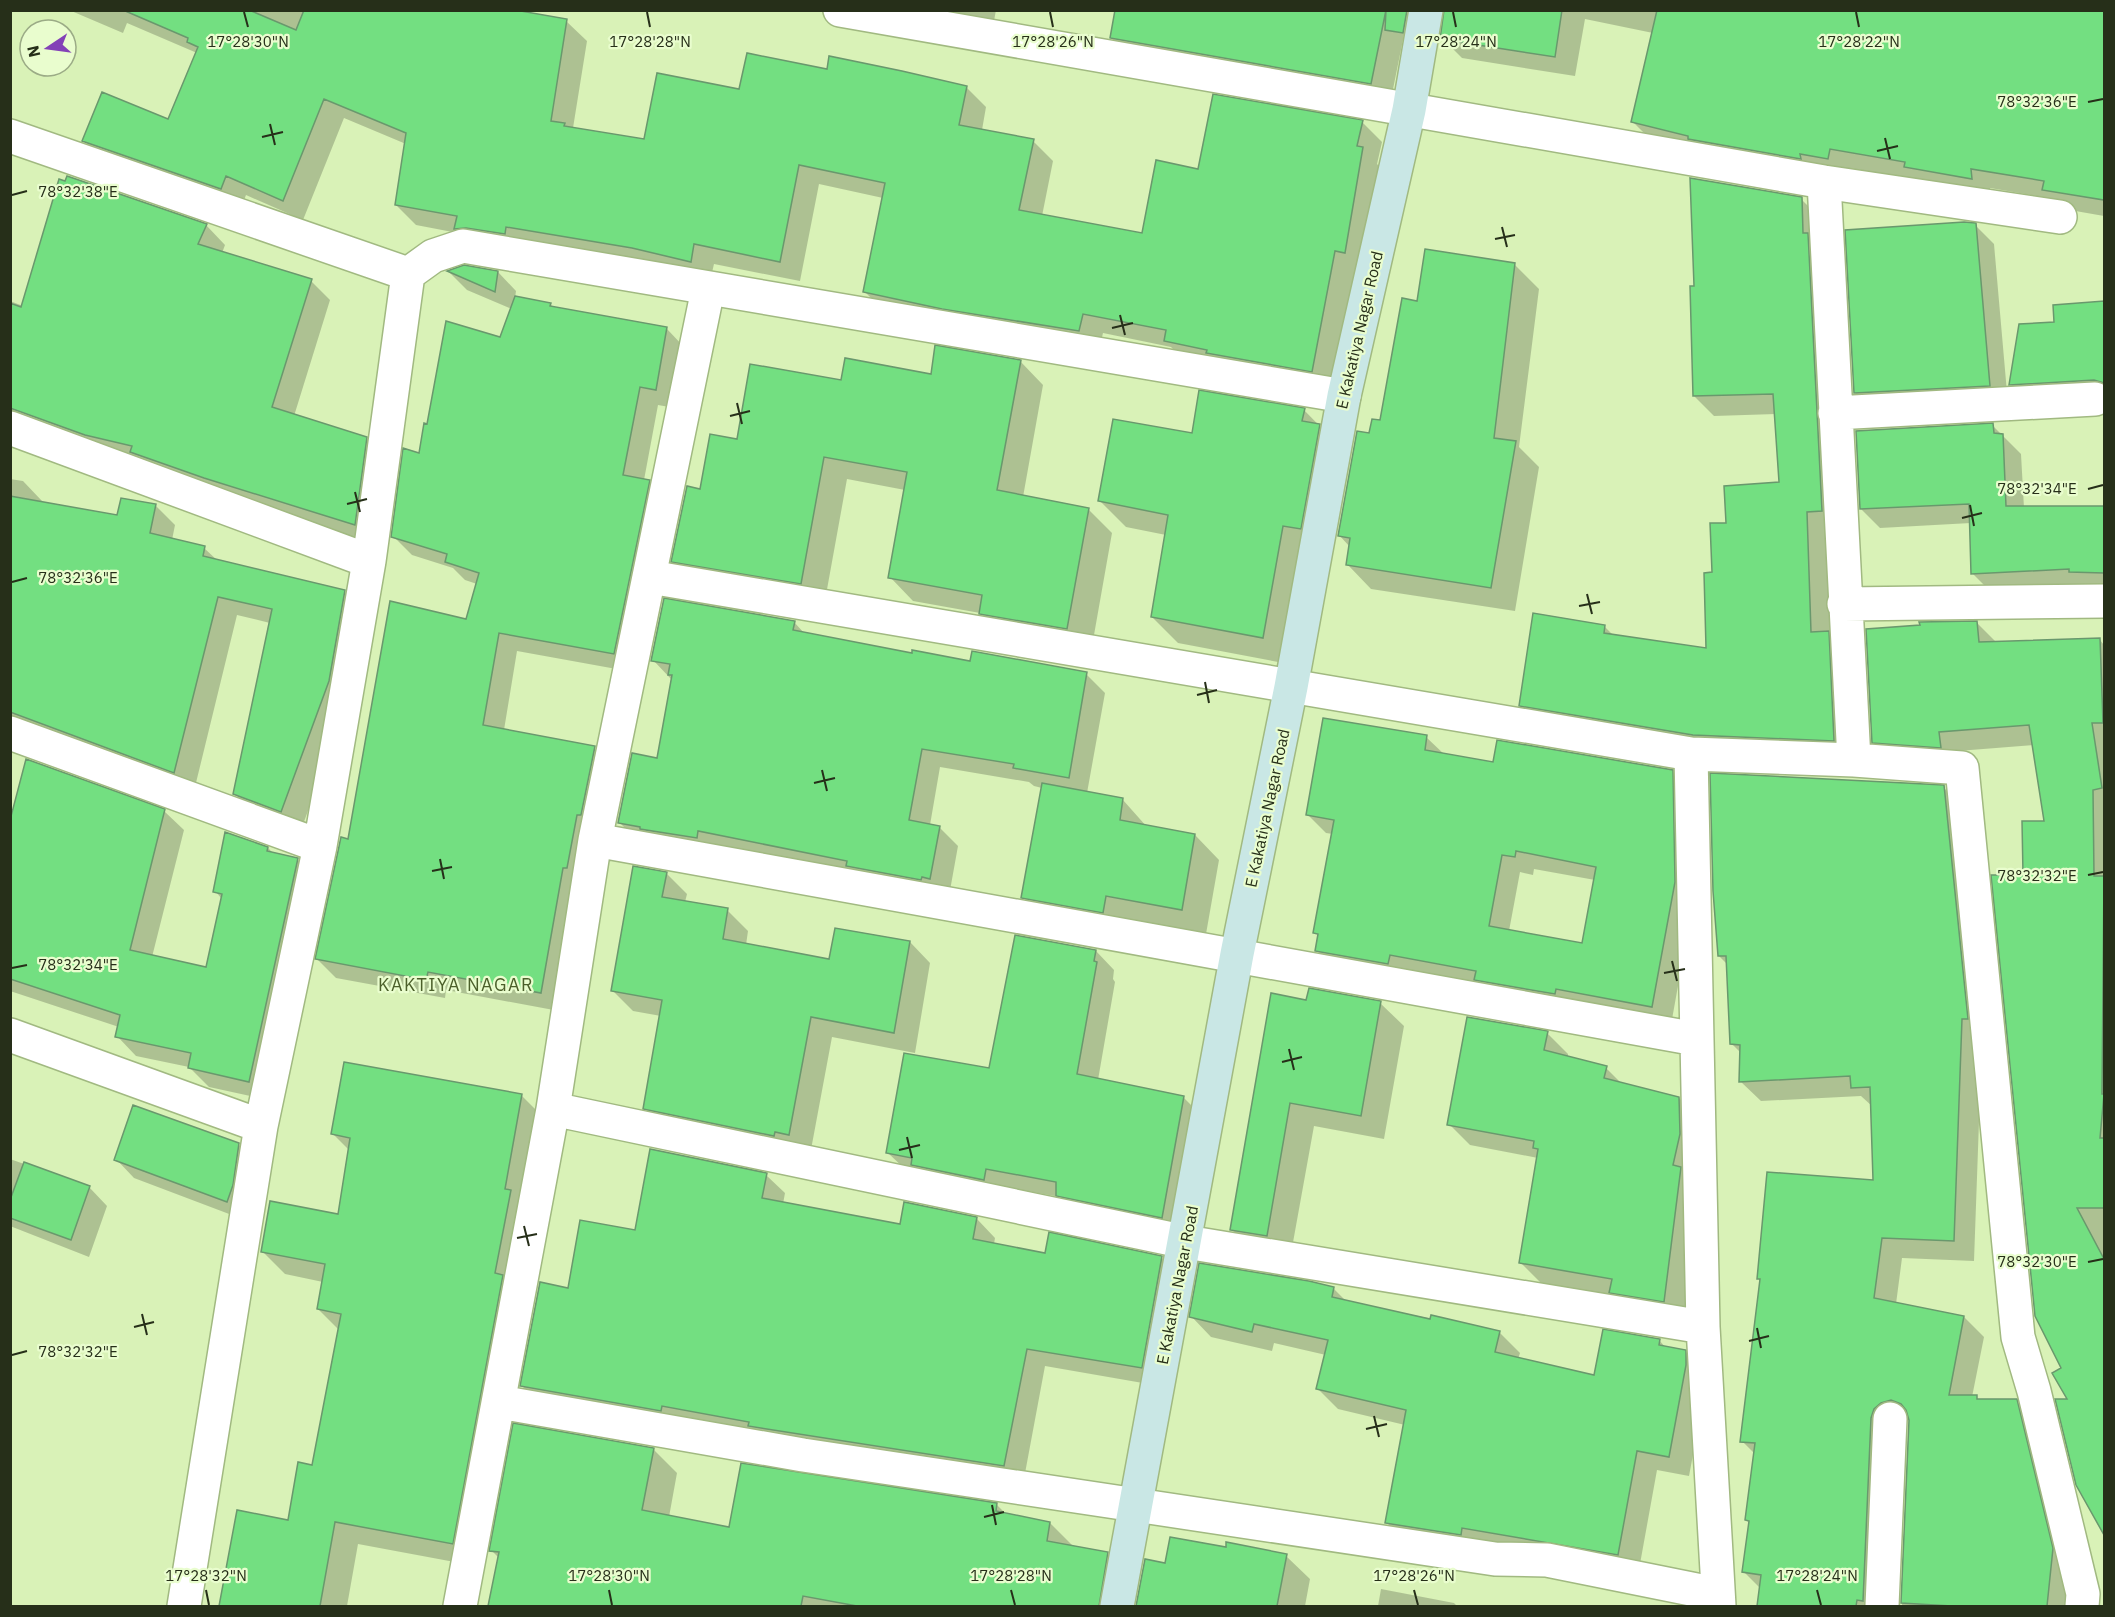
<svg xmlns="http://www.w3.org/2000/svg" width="2115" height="1617" font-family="'IBM Plex Sans',sans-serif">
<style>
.shadow{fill:#0003;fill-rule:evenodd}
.building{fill:#73df81;stroke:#69986d;stroke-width:1.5;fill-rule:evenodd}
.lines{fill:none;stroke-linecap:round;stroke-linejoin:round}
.street-casing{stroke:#a1b981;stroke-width:36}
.secondary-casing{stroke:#a1b981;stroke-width:36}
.street{stroke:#fff;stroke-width:33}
.secondary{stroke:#c9e7e5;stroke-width:33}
.ticks{fill:none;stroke:#262f19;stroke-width:2}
.labels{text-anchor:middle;stroke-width:4.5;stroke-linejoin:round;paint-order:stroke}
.street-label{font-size:16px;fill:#262f19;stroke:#e9fdce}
.neighbourhood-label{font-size:18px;letter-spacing:1.5px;fill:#4b5f2a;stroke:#e9fdce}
.ticks-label{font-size:15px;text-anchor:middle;fill:#262f19;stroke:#e9fdce;stroke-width:4.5;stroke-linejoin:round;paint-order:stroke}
</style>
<rect width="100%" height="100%" fill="#d9f2b7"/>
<path class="shadow" d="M69,10H506L566,21L587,41L573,128L645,141L741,91L828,71L966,87L986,107L982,130L1033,141L1053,161L1042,216L1143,235L1199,171L1362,122L1382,142L1377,164L1382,169L1365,272L1355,270L1332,391L1185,361L1171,347L1103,333L1099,350L885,312L865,292L883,198L819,184L800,281L714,264L710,281L416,225L396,205L406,144L344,118L303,220L246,195L241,208L104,161L84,141L169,121L197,53L127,23L123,33Z
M920,10H996L992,32Z
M1117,10H1409L1391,99L1133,59L1111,38Z
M1446,10H2104V216L2064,209L2054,199L1990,188L1991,198L1919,180L1849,168L1848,178L1653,142L1633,122L1653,33L1585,19L1575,76L1462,58L1442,38Z
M1801,199L1821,219L1830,635L1848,653L1854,760L1541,725L1520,705L1604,626L1614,636L1708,650L1714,574L1728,524L1780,484L1776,414L1714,416L1694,396L1695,287Z
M206,225L225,245L222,253L311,281L330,300L294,416L366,438L386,458L374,544L225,497L10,420V301L23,306Z
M1975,225L1994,244L2008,404L1874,411L1855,393Z
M1515,265L1539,289L1519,447L1539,467L1515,611L1371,589L1348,565L1350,547L1339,535L1371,435L1382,422L1419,302Z
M449,272H498L516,291L515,298L550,304L554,308L667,329L685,348L675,408L658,405L644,480L649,481L668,500L633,672L517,651L504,730L594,748L613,766L559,1011L446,990L445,998L336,978L317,959L350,840L467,620L477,584L465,580L453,568L412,555L393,536L428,426L501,339L512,309L467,290Z
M2055,315L2104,325V399L2029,403L2010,384L2056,323Z
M1020,361L1043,385L1023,497L1088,509L1112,533L1091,652L1004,637L980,613L913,601L890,577L905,490L847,479L824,606L696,585L673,561L701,491L738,441L842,382L932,375Z
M1304,410L1345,452L1289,664L1178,643L1152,617L1166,535L1126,527L1100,501L1193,435Z
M1992,425L2021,454L2024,508H2104V591L1991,592L1972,573L1971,523L1880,528L1861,509Z
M10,479L23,481L42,501V503L118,517L155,505L175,525L172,540L204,548L218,561L344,591L364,611L348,701L301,830L254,814L235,794L270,623L237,615L194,791L10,726Z
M794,622L805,634L913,654L1086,674L1105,693L1087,793L1123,800L1147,827L1195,835L1219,860L1206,934L1130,920L1127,936L1047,922L1023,897L1042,788L1034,786L1029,782L940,767L930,825L939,827L958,846L949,896L638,841L619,822L658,760L671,679L653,660Z
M1977,623L1997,643L2100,640L2104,645V1532L2077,1484L2070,1401L2063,1368L2025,876L2046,823L2034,745L1958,751L1960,767L1893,762L1873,742Z
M1426,737L1445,755L1494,764L1672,771L1690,790L1693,902L1671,1025L1335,969L1317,951L1319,937L1315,932L1333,834L1326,833L1307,814ZM1534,869L1595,880L1584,945L1509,931L1520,872L1533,875Z
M1943,787L1963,807L1982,1038L1974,1261L1902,1258L1896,1304L1964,1317L1984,1337L1972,1397L1980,1401H2016L2037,1421L2069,1606H1902L1910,1420L1902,1422L1884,1606H1758L1760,1588L1744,1572L1750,1523L1746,1520L1755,1454L1742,1441L1762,1282L1758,1278L1875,1182L1873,1107L1861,1096L1761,1101L1740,1081L1741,1053L1731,1043L1728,965L1719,956Z
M164,811L184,830L152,957L207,969L222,899L215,891L268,848L274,854L298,860L317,879L268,1100L209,1087L189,1067L136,1056L117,1036L119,1027L10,991V827Z
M666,873L687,894L685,902L727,910L748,931L746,945L830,961L910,942L930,963L915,1053L832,1037L810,1155L665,1129L644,1108L661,1016L633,1011L612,990Z
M1096,951L1114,970L1113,979L1115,982L1098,1080L1183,1097L1202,1116L1181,1236L1076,1214L1060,1197L1005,1187L1003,1198L907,1171L888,1153L990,1070Z
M1308,1001L1380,1003L1404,1026L1384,1139L1314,1126L1290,1259L1256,1254L1232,1230Z
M1547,1033L1568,1054V1057L1606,1068L1623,1085L1679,1098L1700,1120L1685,1322L1542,1284L1521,1263L1538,1158L1470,1145L1449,1124Z
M522,1096L545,1119L476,1566L358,1544L347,1606H221L238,1512L289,1521L313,1466L339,1330L318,1309L323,1282L285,1274L262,1251L339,1216L350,1151L333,1134Z
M238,1144L257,1163L245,1220L134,1178L116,1159Z
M10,1159L89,1187L107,1206L89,1257L10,1226Z
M766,1175L785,1193L783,1204L901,1226L977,1219L995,1238L994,1244L1047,1254L1162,1258L1180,1277L1160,1386L1045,1366L1023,1484L541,1405L522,1386L570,1289L636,1232Z
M1333,1288L1347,1302L1499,1332L1520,1353L1518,1359L1595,1376L1659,1340L1666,1348L1685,1351L1705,1372L1706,1386L1689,1476L1657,1470L1638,1575L1407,1543L1387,1523L1405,1425L1338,1409L1318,1389L1326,1355L1274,1343L1272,1351L1211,1337L1191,1316Z
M653,1449L677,1473L669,1517L731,1528L997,1505L1007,1515L1050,1523L1074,1547L1107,1553L1131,1577L1127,1606H490L499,1558L491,1550Z
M1227,1548L1286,1556L1310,1579L1305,1606H1136L1146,1561L1166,1564Z
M1381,1589L1454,1603L1457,1606H1378Z"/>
<path class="building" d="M123,10H249L296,30L304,10H515L567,19L551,121L565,123L564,126L644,139L657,73L739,89L747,53L827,69L829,56L902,71L967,86L959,125L1034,139L1019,210L1142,233L1156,160L1198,169L1213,94L1363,120L1357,146L1363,147L1345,253L1335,251L1312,372L1206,353L1207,350L1164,341L1166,330L1083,314L1079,331L942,309L863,292L885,183L799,165L780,262L694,244L691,262L632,248L506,227L505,234L466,228L454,229L457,216L395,205L406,133L324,99L283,201L226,176L221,189L82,141L102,92L168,119L198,47L187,42L188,38Z
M1115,10H1386L1371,84L1110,38Z
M1386,10H1407L1403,33L1385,30Z
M1444,10H1562L1555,57L1440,39Z
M1657,10H2104V200L2042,190L2044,181L1971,169L1972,179L1904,167L1905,162L1830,149L1828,159L1800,154L1801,159L1688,139V136L1631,122Z
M67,176L207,224L198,244L312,279L272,407L367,437L355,525L204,478L130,452L132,446L85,435L10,408V303L21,307L59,179L65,181Z
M1690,178L1802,197L1803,233H1808L1822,511L1807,512L1811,632L1829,631L1834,741L1693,735L1519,706L1533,613L1605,625L1604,633L1706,648L1704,573L1712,572L1710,523H1726L1724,486L1779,482L1773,394L1693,396L1690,286H1694Z
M1964,222L1976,223L1990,386L1854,393L1845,230Z
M1425,249L1515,263L1494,438L1516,441L1491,588L1346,565L1350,538L1338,536L1357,431L1369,433L1372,419L1380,420L1402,298L1417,301Z
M464,265L498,271L495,292L447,271Z
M515,296L551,303L550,306L667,327L656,390L640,387L623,475L650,480L614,654L499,633L483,725L595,746L581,815H577L567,868H563L541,993L428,972L426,980L315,959L341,837L348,839L390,601L466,619L479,573L445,562L447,554L391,537L403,448L419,453L424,423L427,424L446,321L500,337Z
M2104,301V383L2094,380L2009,385L2019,324L2054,322L2053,305Z
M935,345L1021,360L997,490L1089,508L1067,629L979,614L982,595L888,578L907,472L824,457L801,584L671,562L687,486L700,489L710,434L737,439L750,364L841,380L845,358L931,374Z
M1199,390L1305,408L1302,421L1320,424L1301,529L1283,526L1263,638L1151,617L1168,515L1098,501L1113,419L1192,433Z
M1993,423L1994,433L2003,434L2006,506H2104V573L2069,572V569L1971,574L1969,504L1860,509L1856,431Z
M10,496L117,515L121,498L156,504L150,533L205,546L203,556L345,590L329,681L281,812L233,794L272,609L218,597L174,773L10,712Z
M664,598L795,621L793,630L912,653V650L970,661L972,651L1087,672L1069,778L1013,768L1014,764L922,749L909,820L940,826L930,879L922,877L921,880L846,866L847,861L698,831L697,838L640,829V827L618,823L632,753L657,758L672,675H668L670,664L651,661Z
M1977,621L1979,642L2100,638L2103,723H2092L2102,788L2093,790L2094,876H2104L2102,1094H2104L2100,1138H2104V1208H2077L2104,1259V1535L2076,1485L2055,1399H2067L2052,1373L2061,1368L2035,1316L1991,875H2023L2022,821H2044L2029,725L1939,732L1941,748L1872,743L1866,629L1920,625L1919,622Z
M1323,718L1427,735L1425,750L1493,762L1497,740L1673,770L1675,882L1652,1007L1556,989L1555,994L1474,980L1476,971L1390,955L1388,964L1315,951L1318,934L1313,933L1334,820L1306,815ZM1516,851L1596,867L1582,943L1489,926L1502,855L1515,857Z
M26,759L165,809L130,950L206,967L222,894L213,892L225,832L268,847L267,851L298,858L249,1082L188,1068L191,1053L115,1037L120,1015L10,979V820Z
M1710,773L1944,785L1968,1019H1962L1954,1241L1882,1238L1874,1298L1964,1316L1949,1395H1977V1399H2017L2053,1548L2047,1606H1952L1901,1603L1909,1420L1906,1410L1901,1404L1891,1400L1881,1403L1874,1409L1871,1418L1863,1601L1857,1600L1856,1606H1757L1761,1575L1742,1572L1749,1521L1745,1520L1755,1443L1740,1442L1760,1279H1757L1767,1172L1873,1180L1870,1087L1851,1088L1850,1076L1739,1082L1740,1045L1730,1044L1726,956H1718L1713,891Z
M1042,783L1123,798L1120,820L1195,834L1182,910L1106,896L1103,913L1021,898Z
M633,866L667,872L662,897L728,908L723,939L829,959L835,928L910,941L894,1033L811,1017L789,1135L775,1132L774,1136L643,1109L662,1000L611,991Z
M1015,935L1096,950L1094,961L1097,962L1077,1074L1184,1096L1162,1218L1056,1196V1182L986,1169L984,1180L911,1165L912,1158L886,1153L904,1053L989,1068Z
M1309,988L1381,1001L1361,1116L1290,1103L1267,1236L1230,1230L1271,993L1306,1000Z
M1467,1017L1548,1031L1544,1050L1607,1066L1604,1078L1679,1097L1680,1134L1673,1165L1681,1167L1664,1302L1609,1293L1612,1279L1519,1263L1538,1149L1533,1148L1534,1141L1447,1125Z
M344,1062L522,1094L505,1189L511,1190L495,1273L503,1275L453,1544L335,1522L320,1606H219L237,1510L288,1520L298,1462L312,1465L341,1314L317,1309L325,1264L261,1252L270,1201L338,1214L350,1138L331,1134Z
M133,1105L239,1143L233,1185L227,1202L114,1160Z
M650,1149L767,1173L762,1198L900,1224L904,1202L977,1217L973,1239L1045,1253L1049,1232L1162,1256L1142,1368L1027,1349L1004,1466L748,1426L749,1422L662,1406L661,1411L520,1386L540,1282L568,1288L580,1220L635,1230Z
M24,1162L90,1186L71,1240L10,1218V1200Z
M1199,1263L1309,1281L1334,1287L1332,1297L1430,1319L1431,1315L1500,1331L1495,1352L1594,1375L1603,1329L1660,1339L1659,1345L1686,1350V1365L1669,1457L1637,1451L1618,1555L1462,1528L1461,1535L1385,1523L1406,1410L1316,1389L1328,1340L1254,1324L1252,1332L1189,1317Z
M513,1423L654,1448L642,1510L729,1527L741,1463L997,1503L996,1511L1050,1522L1047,1541L1108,1552L1099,1606H857L803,1596L801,1606H488L499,1552L489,1551Z
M1170,1537L1226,1547V1542L1287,1554L1277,1606H1136L1145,1559L1165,1563Z"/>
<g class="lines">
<defs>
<path id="street" d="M840,10L1824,182L2060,217
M10,136L408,274L433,256L463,246L1344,396
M1824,182L1854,760
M1835,413L2095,399
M10,428L369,561
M650,577L1691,754L1854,760L1962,768L2018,1337L2034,1391L2083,1594L2082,1606
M1844,604L2104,601
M10,733L320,846
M1691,754L1703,1327L1719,1606
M595,840L1696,1039
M10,1035L261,1126
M553,1109L1186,1242L1703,1327
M500,1402L803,1455L1495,1559L1547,1560L1716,1594
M184,1606L261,1126L320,846L369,561L408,274
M460,1606L553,1109L595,840L708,289
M1882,1606L1890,1419"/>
<path id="secondary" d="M1117,1606L1237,954L1291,687L1344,396L1409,110L1426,10"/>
</defs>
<use href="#street" class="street-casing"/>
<use href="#secondary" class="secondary-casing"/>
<use href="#street" class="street"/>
<use href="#secondary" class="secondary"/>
</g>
<path class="ticks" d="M244,12L248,27M647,12L650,27M1050,12L1053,27M1453,12L1456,27M1856,12L1859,27M2088,102L2103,99M270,124L275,145M262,137L283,132M1885,138L1890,159M1877,151L1898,146M12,195L27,191M1502,227L1507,247M1495,239L1515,235M1120,315L1125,335M1112,328L1133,323M737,403L742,424M730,416L750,411M2088,489L2103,485M355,492L360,512M347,504L367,499M1970,505L1974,526M1962,518L1982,513M12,582L27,578M1587,594L1592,614M1579,606L1600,602M1205,682L1209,703M1197,695L1217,690M822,770L827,791M814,783L835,778M440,859L444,879M432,871L452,867M2088,875L2103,872M1672,961L1677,981M12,968L27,965M1664,973L1685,969M1289,1049L1294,1070M1282,1062L1302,1057M907,1137L912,1158M899,1150L920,1145M524,1226L529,1246M517,1238L537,1234M2088,1262L2103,1259M142,1314L147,1335M134,1327L154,1322M1757,1328L1761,1348M1749,1341L1769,1336M12,1355L27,1351M1374,1416L1379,1437M1366,1429L1387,1424M992,1505L996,1525M984,1517L1004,1512M206,1590L209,1605M609,1590L612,1605M1011,1590L1015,1605M1414,1590L1418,1605M1817,1590L1821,1605"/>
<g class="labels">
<g class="street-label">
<text transform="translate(1359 330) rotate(-77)" y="6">E Kakatiya Nagar Road</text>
<text transform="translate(1267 808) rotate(-78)" y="6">E Kakatiya Nagar Road</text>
<text transform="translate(1177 1285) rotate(-79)" y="6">E Kakatiya Nagar Road</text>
</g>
<g class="neighbourhood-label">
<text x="456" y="991">KAKTIYA NAGAR</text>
</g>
</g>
<g class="ticks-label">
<text x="248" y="47">17°28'30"N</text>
<text x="650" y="47">17°28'28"N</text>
<text x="1053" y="47">17°28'26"N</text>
<text x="1456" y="47">17°28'24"N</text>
<text x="1859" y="47">17°28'22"N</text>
<text x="2037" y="107">78°32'36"E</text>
<text x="78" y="197">78°32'38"E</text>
<text x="2037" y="494">78°32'34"E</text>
<text x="78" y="583">78°32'36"E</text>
<text x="2037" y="881">78°32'32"E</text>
<text x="78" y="970">78°32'34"E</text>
<text x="2037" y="1267">78°32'30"E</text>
<text x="78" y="1357">78°32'32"E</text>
<text x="206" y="1581">17°28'32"N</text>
<text x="609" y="1581">17°28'30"N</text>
<text x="1011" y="1581">17°28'28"N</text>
<text x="1414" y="1581">17°28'26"N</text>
<text x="1817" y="1581">17°28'24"N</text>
</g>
<rect width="2115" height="1617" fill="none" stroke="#262f19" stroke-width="24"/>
<g transform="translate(48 48) rotate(257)"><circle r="28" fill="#e9fdce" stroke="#9bab86" stroke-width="1.5"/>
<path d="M0-4.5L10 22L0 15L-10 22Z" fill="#8342b7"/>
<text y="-9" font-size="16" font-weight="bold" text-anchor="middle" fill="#262f19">N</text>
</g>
</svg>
